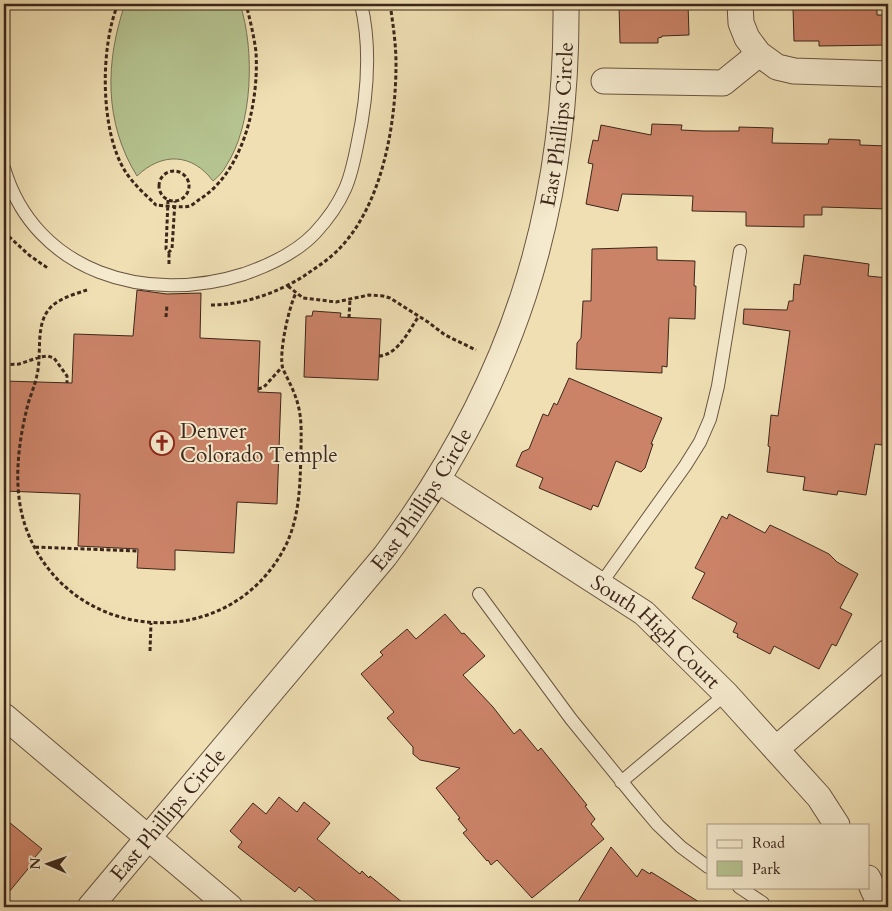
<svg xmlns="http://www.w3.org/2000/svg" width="892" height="911" font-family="Cardo,serif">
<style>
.green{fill:#b5c390;stroke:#787456}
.building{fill:#cb8368;stroke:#3c261b}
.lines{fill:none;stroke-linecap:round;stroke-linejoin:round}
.lane-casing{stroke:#695441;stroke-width:14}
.street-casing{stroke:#695441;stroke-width:27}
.path{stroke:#3c261b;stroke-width:3;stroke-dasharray:4 2.5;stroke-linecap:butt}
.lane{stroke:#f5eace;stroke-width:12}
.street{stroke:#f5eace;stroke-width:25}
.labels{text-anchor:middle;stroke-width:4;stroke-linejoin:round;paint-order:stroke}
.street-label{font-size:21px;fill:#3c261b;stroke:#f5eace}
.poi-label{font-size:21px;fill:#3c261b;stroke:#f5eace;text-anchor:start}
</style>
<rect width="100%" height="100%" fill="#efdfb3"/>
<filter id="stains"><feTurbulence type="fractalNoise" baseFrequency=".004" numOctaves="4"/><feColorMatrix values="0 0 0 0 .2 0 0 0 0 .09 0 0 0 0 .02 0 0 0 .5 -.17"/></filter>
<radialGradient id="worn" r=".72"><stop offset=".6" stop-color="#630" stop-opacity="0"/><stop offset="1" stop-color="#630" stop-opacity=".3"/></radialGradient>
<path class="green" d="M125,4H240C255,50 253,125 226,166C223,172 218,177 213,181C192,153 162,152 137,176C104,123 105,62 125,4Z"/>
<path class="building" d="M619,4H688L689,35L662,36V37L658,38V43H620Z
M877,7V15H888V45L819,46V41H794L793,8Z
M652,124L682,125L681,130L703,131H739V127L773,128L772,143L828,144L829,139L860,140V145L888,146V209L822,207V215H804V227L746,226V212L692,211L693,196L622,194L618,211L586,204L593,164L588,163L593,140L598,141L601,125L651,135Z
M657,247V260L695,261L694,286H696L695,319L669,318L667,367L662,366V373L576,369L577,343L581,338L583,301H591L592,249Z
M804,255L869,264L868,276L888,278V399L882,445L875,444L866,495L838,491L837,495L803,490L805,477L767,472L770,447L768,446L771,415L778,416L790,331L743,324L744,309L787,310L789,301H793L794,284L800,285Z
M137,290L167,294L201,293L200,338L260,341L258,392L281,393L277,504L237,502L234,553L175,550V570L137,568L138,549L78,546L80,494L4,491V381L72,383L74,334L133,336Z
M313,311L341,313L340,317L381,319L378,380L304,377L306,316H312Z
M569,378L662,418L651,444H653L645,468L641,472L616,461L598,507L593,505L591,510L539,488L543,478L516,466L522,452L529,449L543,414L548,416L554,403L557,405Z
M729,514L765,533L770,525L785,532L829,554L837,562L858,574L840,608L852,614L836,646L832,644L819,669L774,646L770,654L737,637L738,634L733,632L737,623L692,598L705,573L695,568L722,516L727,519Z
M445,614L462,634L464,633L485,656L463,675L493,707L514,734L520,729L538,751L541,748L587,805L585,806L595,819L591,824L604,839L532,898L497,860L491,865L488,860L487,861L463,833L467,830L458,819L460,818L436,788L460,768L420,760L413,754V747L387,718L394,712L361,674L383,655L380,652L407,629L416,639Z
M279,797L297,812L304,802L330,823L317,839L360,874L362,871L369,878L370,876L408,907H323L299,887L295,892L238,847L242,842L230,831L253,803L266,814Z
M4,818L42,849L35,857L37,858L4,898Z
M611,847L637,877L642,869L650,874L651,872L707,907H575Z"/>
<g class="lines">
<defs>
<path id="lane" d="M4,168C35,273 147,305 244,274C270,265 296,253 315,233C327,220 338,205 345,189C351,176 354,161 357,146C367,100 372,50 361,4
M600,585L685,466L700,442L710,419L718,386L740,251
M479,594L571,719L636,799L658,825L681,847L708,867
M621,782L726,694
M739,887L763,903"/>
<g id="street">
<path d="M740,4L741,23L747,38L759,54L777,67L794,71L888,74"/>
<path d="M604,81L723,83L759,54"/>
<path id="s1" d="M438,480L644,613L726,694L819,797L837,825"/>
<path d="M4,716L230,907"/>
<path d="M776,749L888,652"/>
<path d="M868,878L881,907"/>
<path id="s2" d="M90,907L385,556C511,388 568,213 566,4"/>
</g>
</defs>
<use href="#lane" class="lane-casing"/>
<use href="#street" class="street-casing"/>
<path class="path" d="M118,4C100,47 100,131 125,171C133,184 146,195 156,205C165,206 183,208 190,206C194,204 197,201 200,199C244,171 259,102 256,52C254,36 250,20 246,4
M159 186a15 15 0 1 1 30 0a15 15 0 1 1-30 0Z
M168,200L166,249L169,252L172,249L175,201
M4,232L29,255L49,269
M169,264V252
M288,286L303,298L312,299L336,302L369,295L383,296L390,298L428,322L445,335L476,350
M87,290C78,293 67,296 59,301C32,316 43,350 37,375C35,385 31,394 28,404C18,443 12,489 26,528C68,645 230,657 286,545C300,515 300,484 301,452C301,437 302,423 299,409C296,394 289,382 283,369C278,355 289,306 296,293
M211,305C243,305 277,293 304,276C315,268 327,261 337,251C382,207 396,125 396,64C396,44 393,24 390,4
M166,317L167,305
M349,318L350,299
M379,356C398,355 409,330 419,316
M4,365L19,364L40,357L48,356L54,358L67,376V383
M258,389L264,387L282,367
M35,547L138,551
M150,651L151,623"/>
<use href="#lane" class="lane"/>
<use href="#street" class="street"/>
</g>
<defs>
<symbol id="church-ring" viewBox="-11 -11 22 22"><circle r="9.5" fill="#f5eace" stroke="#8f2418" stroke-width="1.5"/><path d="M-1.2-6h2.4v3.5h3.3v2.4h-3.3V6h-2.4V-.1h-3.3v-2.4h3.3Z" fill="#8f2418"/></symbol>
</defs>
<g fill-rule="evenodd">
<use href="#church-ring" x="148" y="429" width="28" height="28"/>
</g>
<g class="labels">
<g class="street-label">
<text dy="7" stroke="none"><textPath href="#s2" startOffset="930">East Phillips Circle</textPath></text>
<text dy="7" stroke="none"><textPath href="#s2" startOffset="526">East Phillips Circle</textPath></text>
<text dy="7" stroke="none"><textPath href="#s1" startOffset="266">South High Court</textPath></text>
<text dy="7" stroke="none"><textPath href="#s2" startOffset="121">East Phillips Circle</textPath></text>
</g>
<g class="poi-label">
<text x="180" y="438">Denver<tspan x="180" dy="24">Colorado Temple</tspan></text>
</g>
</g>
<rect width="892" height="911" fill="none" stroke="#efdfb3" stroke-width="20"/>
<rect x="5" y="5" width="882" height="901" fill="none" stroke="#3c261b" stroke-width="2.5"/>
<rect x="10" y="10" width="872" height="891" fill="none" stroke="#3c261b"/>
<rect x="707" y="824" width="162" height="65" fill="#f5eace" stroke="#ab9c86"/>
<rect x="717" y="840" width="25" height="8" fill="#f5eace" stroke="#ab9c86"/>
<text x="752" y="848" font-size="15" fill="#3c261b">Road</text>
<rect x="717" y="861" width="25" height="15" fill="#b5c390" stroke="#ab9c86"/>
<text x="752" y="874" font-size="15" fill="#3c261b">Park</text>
<g transform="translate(48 864) rotate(272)" stroke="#f5eace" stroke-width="4" paint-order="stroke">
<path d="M0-4L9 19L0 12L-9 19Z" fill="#3c261b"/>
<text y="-8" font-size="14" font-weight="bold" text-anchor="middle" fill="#3c261b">N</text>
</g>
<rect width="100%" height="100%" filter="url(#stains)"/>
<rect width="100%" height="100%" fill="url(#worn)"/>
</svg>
